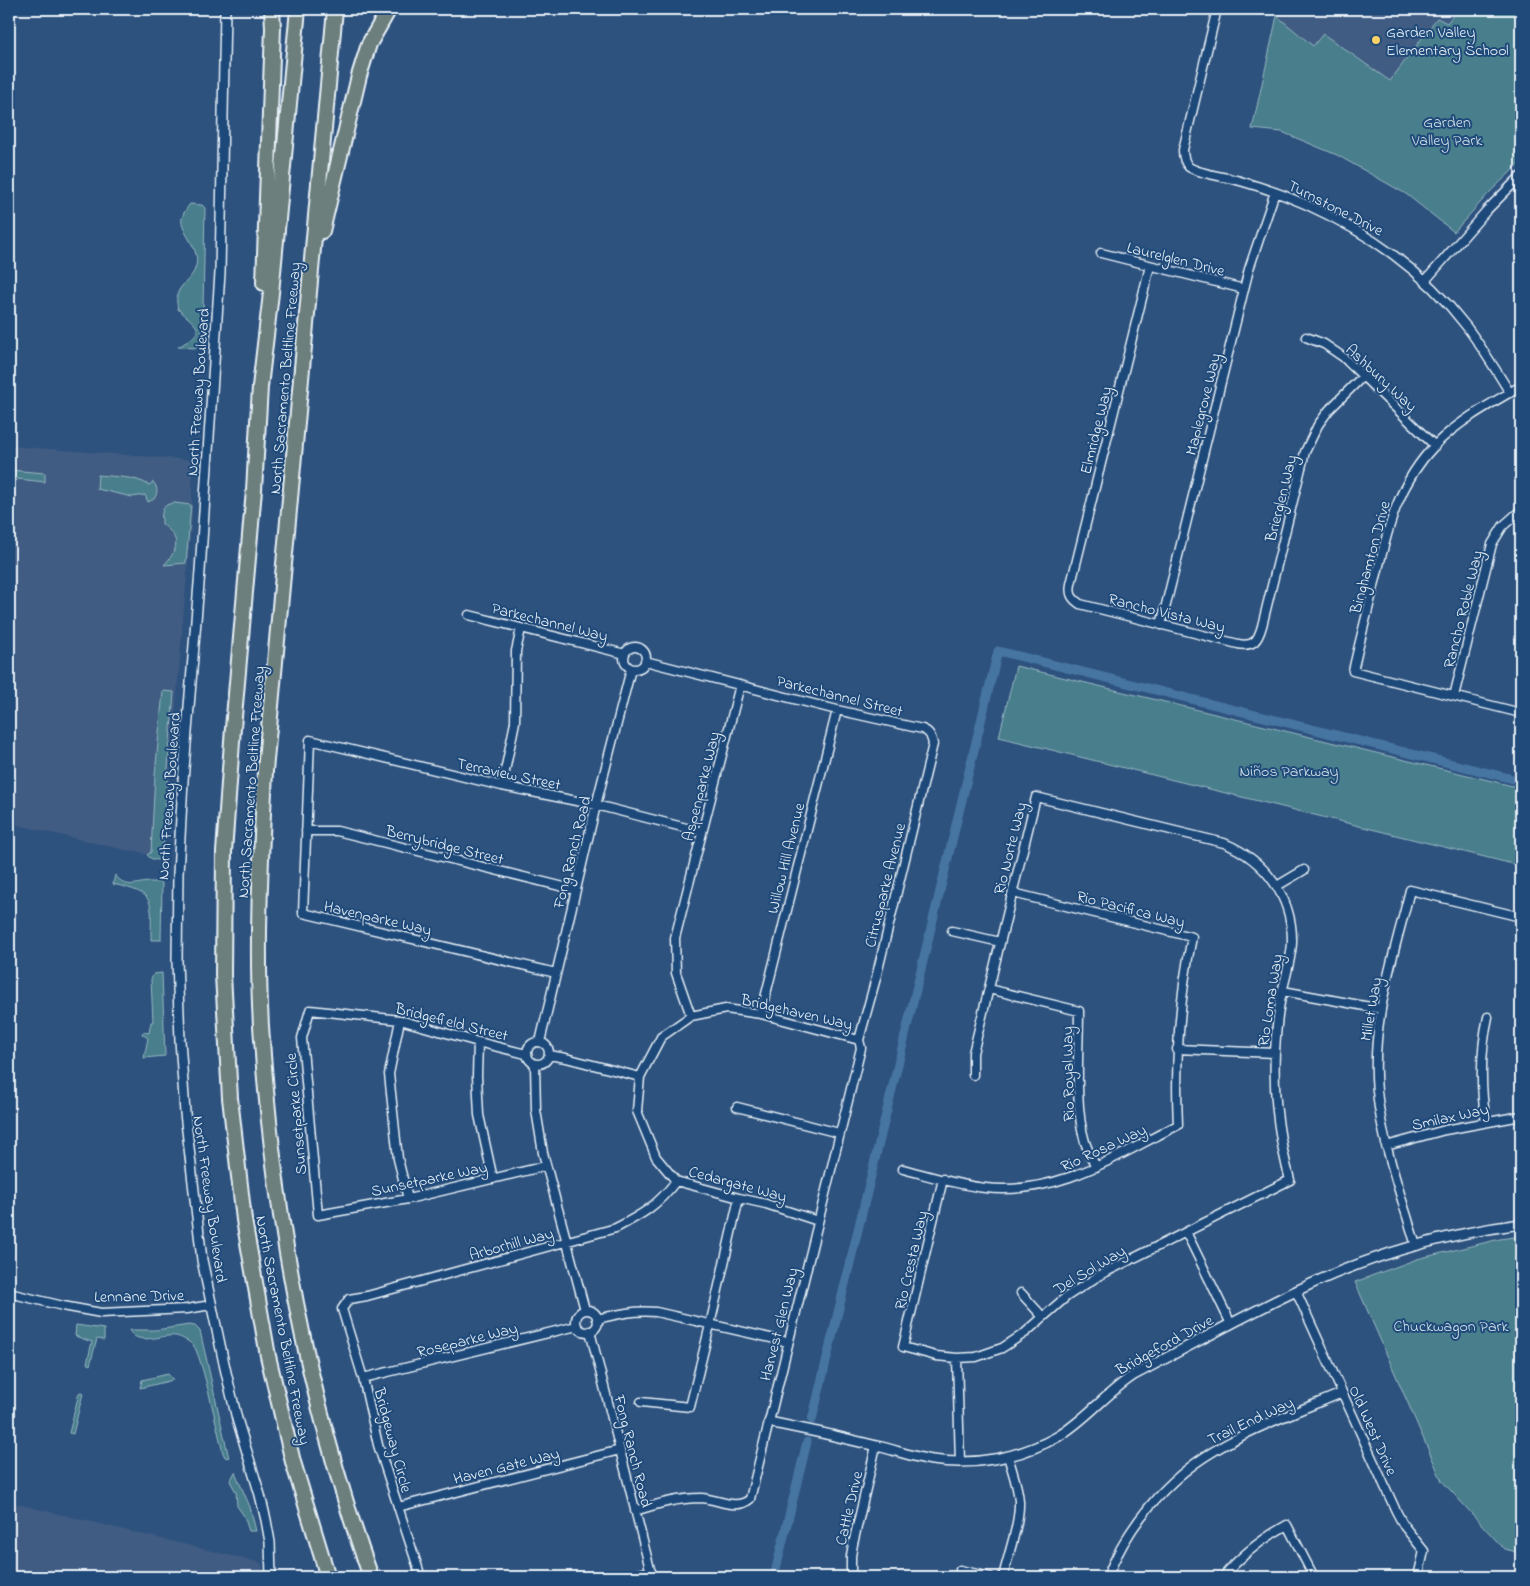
<svg xmlns="http://www.w3.org/2000/svg" width="1530" height="1586" font-family="'Indie Flower',sans-serif">
<style>
.built{fill:#405c83}
.green{fill:#497e8c;stroke:#98b8c2}
.lines{fill:none;stroke-linecap:round;stroke-linejoin:round}
.canal{stroke:#4774a2;stroke-width:9}
.minor-casing{stroke:#e8f1f8;stroke-width:11}
.tertiary-casing{stroke:#e8f1f8;stroke-width:12}
.motorway-casing{stroke:#e8f1f8;stroke-width:18}
.minor{stroke:#1f4a7a;stroke-width:8}
.tertiary{stroke:#1f4a7a;stroke-width:9}
.motorway{stroke:#6c7f7c;stroke-width:14}
.poi-dot{fill:#ffd166;stroke:#1f4a7a;stroke-width:2}
.labels{text-anchor:middle;stroke-width:4;stroke-linejoin:round;paint-order:stroke}
.poi-label{font-size:16px;fill:#e8f1f8;stroke:#1f4a7a;text-anchor:start}
.park-label{font-size:16px;fill:#d0e0e8;stroke:#1f4a7a}
.street-label{font-size:16px;fill:#e8f1f8;stroke:#1f4a7a}
</style>
<rect width="100%" height="100%" fill="#2e527e"/>
<filter id="ink" filterUnits="userSpaceOnUse"><feTurbulence type="fractalNoise" baseFrequency=".02" numOctaves="2"/><feDisplacementMap in="SourceGraphic" scale="10" xChannelSelector="R" yChannelSelector="G"/><feConvolveMatrix kernelMatrix="1 2 1 2 8 2 1 2 1" color-interpolation-filters="sRGB"/></filter>
<g filter="url(#ink)">
<path class="built" d="M1279,9H1458L1447,23L1436,19L1391,81L1323,35L1313,46L1277,16Z
M9,446L192,460V512L163,861L137,851L125,850L9,823Z
M9,1502L261,1563L265,1577H9Z"/>
<path class="green" d="M1458,9H1521V162L1489,193L1454,232L1406,194L1337,155L1282,132L1252,129L1277,16L1313,46L1323,34L1390,81L1437,18L1447,23Z
M190,204L202,205L205,208L203,308L201,347L196,348L178,347C208,330 199,328 178,309C172,285 189,285 195,269C203,248 179,233 182,218C183,213 187,208 190,204Z
M9,470L45,473V482L9,478Z
M98,475C115,477 134,476 149,485L153,482C158,487 158,493 154,499L148,502L145,495L132,497L97,489Z
M175,503L191,505L186,563L164,565C179,549 181,538 162,524V519L161,518C163,508 163,504 175,503Z
M1016,666L1521,788V866L999,737Z
M163,691L174,692L168,767L162,860C156,860 151,860 147,855L151,852L155,775Z
M115,875C128,890 133,883 149,882C153,882 158,882 162,883L161,940H151C151,899 157,894 113,884Z
M162,973L165,1056L144,1058L148,1038L142,1034L143,1032L149,1033L151,1022H153L151,979L154,974Z
M1521,1236V1553L1504,1549L1442,1481L1355,1282L1417,1259L1500,1239Z
M76,1325L104,1329V1340L97,1339L90,1365L87,1363L92,1342L75,1336Z
M189,1325L195,1326L200,1331L229,1458L225,1457L223,1453C219,1437 201,1352 193,1345C190,1342 181,1337 176,1336C161,1334 138,1347 129,1330H156Z
M168,1374L173,1380L140,1388L142,1380Z
M81,1392L83,1393L73,1434L69,1433L79,1393Z
M235,1472L250,1507L256,1531H249L244,1516L237,1506L236,1492L230,1481Z"/>
<g class="lines">
<path class="canal" d="M812,1420L998,651L1521,781
M774,1577L807,1442"/>
<defs>
<path id="minor" d="M1217,9L1183,150C1183,157 1184,162 1189,167C1199,174 1228,177 1240,181C1262,187 1284,195 1305,204C1369,233 1423,270 1466,326C1482,347 1496,370 1510,393
M1101,253L1244,289
M1150,266L1071,584C1069,594 1072,599 1080,604L1238,644C1254,647 1258,640 1262,626L1305,452L1318,425L1329,410L1363,376
M1425,281L1487,210L1521,176
M1306,337L1324,344L1343,357L1435,446
M1521,386C1492,403 1460,420 1436,444C1398,483 1388,527 1376,578C1368,609 1360,640 1353,671L1521,713
M469,615L625,654
M1161,625L1249,269L1275,192
M624 658a11 11 0 1 1 22 0a11 11 0 1 1-22 0Z
M1454,696L1492,544L1503,526L1521,510
M502,786L515,722L516,651L521,629
M306,831H337L576,890
M1277,886L1304,870
M952,931L1000,942
M556,973L303,913L310,740L502,786L596,805L702,832
M989,989L1079,1011C1079,1049 1074,1107 1085,1142C1088,1151 1092,1159 1096,1167
M1283,991L1381,1009
M761,1014L837,710
M691,1016L676,973L675,938L740,685
M400,1020L389,1074L398,1159L408,1199
M527 1053a11 11 0 1 1 22 0a11 11 0 1 1-22 0Z
M478,1042L477,1076L479,1115L493,1179
M540,1042L596,805L631,669
M1177,1049L1275,1053
M526,1054L478,1042L400,1020L310,1010L302,1038L318,1215L408,1199L546,1166
M549,1055L566,1058L640,1077
M535,1065L536,1110L543,1153L585,1310
M737,1107L839,1133
M1486,1122C1480,1086 1480,1053 1488,1017
M1386,1146L1445,1130L1521,1116
M903,1169C930,1176 957,1185 985,1188C1057,1196 1116,1156 1178,1125C1175,1062 1179,1000 1192,937L1013,893
M943,1179L903,1347L936,1356L957,1358L976,1357L1002,1348L1025,1333L1066,1297L1100,1275L1290,1180C1279,1139 1273,1095 1275,1052C1276,1032 1278,1011 1282,992C1286,976 1291,959 1292,943C1293,897 1265,860 1224,843L1036,797L973,1053V1075
M818,1221L766,1204L739,1198L676,1181L656,1157L637,1111L640,1077L661,1037L691,1016L726,1009L761,1014L859,1040
M1186,1232L1231,1324
M1416,1246C1401,1195 1382,1144 1377,1091C1370,1023 1394,955 1410,890L1521,917
M1296,1291L1396,1511L1404,1526L1424,1551L1418,1577
M9,1293L63,1306L101,1313L187,1309L211,1305
M1021,1293L1042,1316
M576 1321a11 11 0 1 1 22 0a11 11 0 1 1-22 0Z
M597,1319C618,1314 635,1310 656,1312L788,1342
M590,1331L652,1577
M957,1358L960,1462
M363,1378L577,1326
M641,1402L690,1407L710,1325L739,1198
M398,1507L620,1450
M635,1511C657,1504 678,1498 701,1498C718,1499 736,1511 750,1499L861,1048L859,1040L876,978L933,744C931,736 930,732 922,729L837,710L645,661
M960,1570L990,1577
M421,1577L378,1445L363,1378L342,1309L349,1299L367,1296L616,1228C643,1214 657,1206 676,1181
M627,1577L651,1571
M851,1577V1556L853,1544L876,1446
M1003,1577C1008,1555 1020,1523 1019,1501C1018,1486 1012,1471 1008,1456
M1107,1577C1128,1526 1165,1480 1214,1451C1254,1427 1299,1411 1342,1393
M1223,1577C1241,1555 1262,1539 1287,1525L1314,1577"/>
<path id="tertiary" d="M225,9L220,273L200,571L183,781L178,874L177,961L180,1040L185,1113L202,1260L225,1368L237,1419L260,1495L266,1520L270,1542L271,1577
M769,1422C805,1429 841,1437 877,1446C895,1450 913,1457 932,1460C975,1466 1019,1458 1057,1437C1086,1420 1106,1393 1134,1375C1188,1347 1241,1317 1296,1291C1366,1257 1444,1234 1521,1224"/>
<path id="motorway" d="M298,9L271,293L260,387L254,490L233,728L224,852L223,975L230,1098L244,1220L268,1356L293,1462L328,1577
M335,9L265,771C261,856 256,941 261,1026C273,1215 307,1399 371,1577
M322,231L359,76L369,44L389,9
M264,283L273,28L272,9"/>
</defs>
<use href="#minor" class="minor-casing"/>
<use href="#tertiary" class="tertiary-casing"/>
<use href="#motorway" class="motorway-casing"/>
<use href="#minor" class="minor"/>
<use href="#tertiary" class="tertiary"/>
<use href="#motorway" class="motorway"/>
</g>
</g>
<circle class="poi-dot" cx="1376" cy="40" r="5"/>
<g class="labels">
<g class="poi-label">
<text x="1386" y="37">Garden Valley<tspan x="1386" dy="18">Elementary School</tspan></text>
</g>
<g class="park-label">
<text x="1447" y="127">Garden<tspan x="1447" dy="18">Valley Park</tspan></text>
<text x="1289" y="776">Niños Parkway</text>
<text x="1451" y="1331">Chuckwagon Park</text>
</g>
<g class="street-label">
<text transform="translate(1336 207) rotate(27)" y="6">Turnstone Drive</text>
<text transform="translate(1176 258) rotate(14)" y="6">Laurelglen Drive</text>
<text transform="translate(1382 377) rotate(43)" y="6">Ashbury Way</text>
<text transform="translate(284 378) rotate(-85)" y="6">North Sacramento Beltline Freeway</text>
<text transform="translate(197 392) rotate(-86)" y="6">North Freeway Boulevard</text>
<text transform="translate(1202 404) rotate(-76)" y="6">Maplegrove Way</text>
<text transform="translate(1095 430) rotate(-76)" y="6">Elmridge Way</text>
<text transform="translate(1280 498) rotate(-76)" y="6">Brierglen Way</text>
<text transform="translate(1369 557) rotate(-75)" y="6">Binghamton Drive</text>
<text transform="translate(1462 609) rotate(-76)" y="6">Rancho Roble Way</text>
<text transform="translate(1167 612) rotate(14)" y="6">Rancho Vista Way</text>
<text transform="translate(550 621) rotate(14)" y="6">Parkechannel Way</text>
<text transform="translate(840 695) rotate(14)" y="6">Parkechannel Street</text>
<text transform="translate(509 773) rotate(12)" y="6">Terraview Street</text>
<text transform="translate(250 782) rotate(-86)" y="6">North Sacramento Beltline Freeway</text>
<text transform="translate(700 786) rotate(-76)" y="6">Aspenparke Way</text>
<text transform="translate(168 796) rotate(-86)" y="6">North Freeway Boulevard</text>
<text transform="translate(445 844) rotate(14)" y="6">Berrybridge Street</text>
<text transform="translate(1009 848) rotate(-76)" y="6">Rio Norte Way</text>
<text transform="translate(571 852) rotate(-76)" y="6">Fong Ranch Road</text>
<text transform="translate(785 858) rotate(-76)" y="6">Willow Hill Avenue</text>
<text transform="translate(884 885) rotate(-76)" y="6">Citrusparke Avenue</text>
<text transform="translate(1131 908) rotate(14)" y="6">Rio Pacifica Way</text>
<text transform="translate(378 917) rotate(13)" y="6">Havenparke Way</text>
<text transform="translate(1269 1000) rotate(-81)" y="6">Rio Loma Way</text>
<text transform="translate(1370 1009) rotate(-80)" y="6">Millet Way</text>
<text transform="translate(797 1011) rotate(13)" y="6">Bridgehaven Way</text>
<text transform="translate(452 1021) rotate(14)" y="6">Bridgefield Street</text>
<text transform="translate(1067 1074) rotate(-91)" y="6">Rio Royal Way</text>
<text transform="translate(295 1114) rotate(-95)" y="6">Sunsetparke Circle</text>
<text transform="translate(1450 1116) rotate(-12)" y="6">Smilax Way</text>
<text transform="translate(1103 1147) rotate(-25)" y="6">Rio Rosa Way</text>
<text transform="translate(429 1178) rotate(-12)" y="6">Sunsetparke Way</text>
<text transform="translate(738 1183) rotate(15)" y="6">Cedargate Way</text>
<text transform="translate(211 1199) rotate(82)" y="6">North Freeway Boulevard</text>
<text transform="translate(511 1243) rotate(-15)" y="6">Arborhill Way</text>
<text transform="translate(910 1260) rotate(-77)" y="6">Rio Cresta Way</text>
<text transform="translate(1089 1269) rotate(-31)" y="6">Del Sol Way</text>
<text transform="translate(139 1295) rotate(-1)" y="6">Lennane Drive</text>
<text transform="translate(778 1324) rotate(-76)" y="6">Harvest Glen Way</text>
<text transform="translate(284 1330) rotate(79)" y="6">North Sacramento Beltline Freeway</text>
<text transform="translate(467 1339) rotate(-14)" y="6">Roseparke Way</text>
<text transform="translate(1164 1344) rotate(-29)" y="6">Bridgeford Drive</text>
<text transform="translate(1250 1420) rotate(-25)" y="6">Trail End Way</text>
<text transform="translate(1374 1430) rotate(66)" y="6">Old West Drive</text>
<text transform="translate(394 1440) rotate(75)" y="6">Bridgeway Circle</text>
<text transform="translate(634 1451) rotate(76)" y="6">Fong Ranch Road</text>
<text transform="translate(506 1465) rotate(-14)" y="6">Haven Gate Way</text>
<text transform="translate(848 1508) rotate(-77)" y="6">Cattle Drive</text>
</g>
</g>
<rect width="1530" height="1586" fill="none" stroke="#1f4a7a" stroke-width="30"/>
<rect x="15" y="15" width="1500" height="1556" fill="none" stroke="#e8f1f8" stroke-width="2" filter="url(#ink)"/>
</svg>
